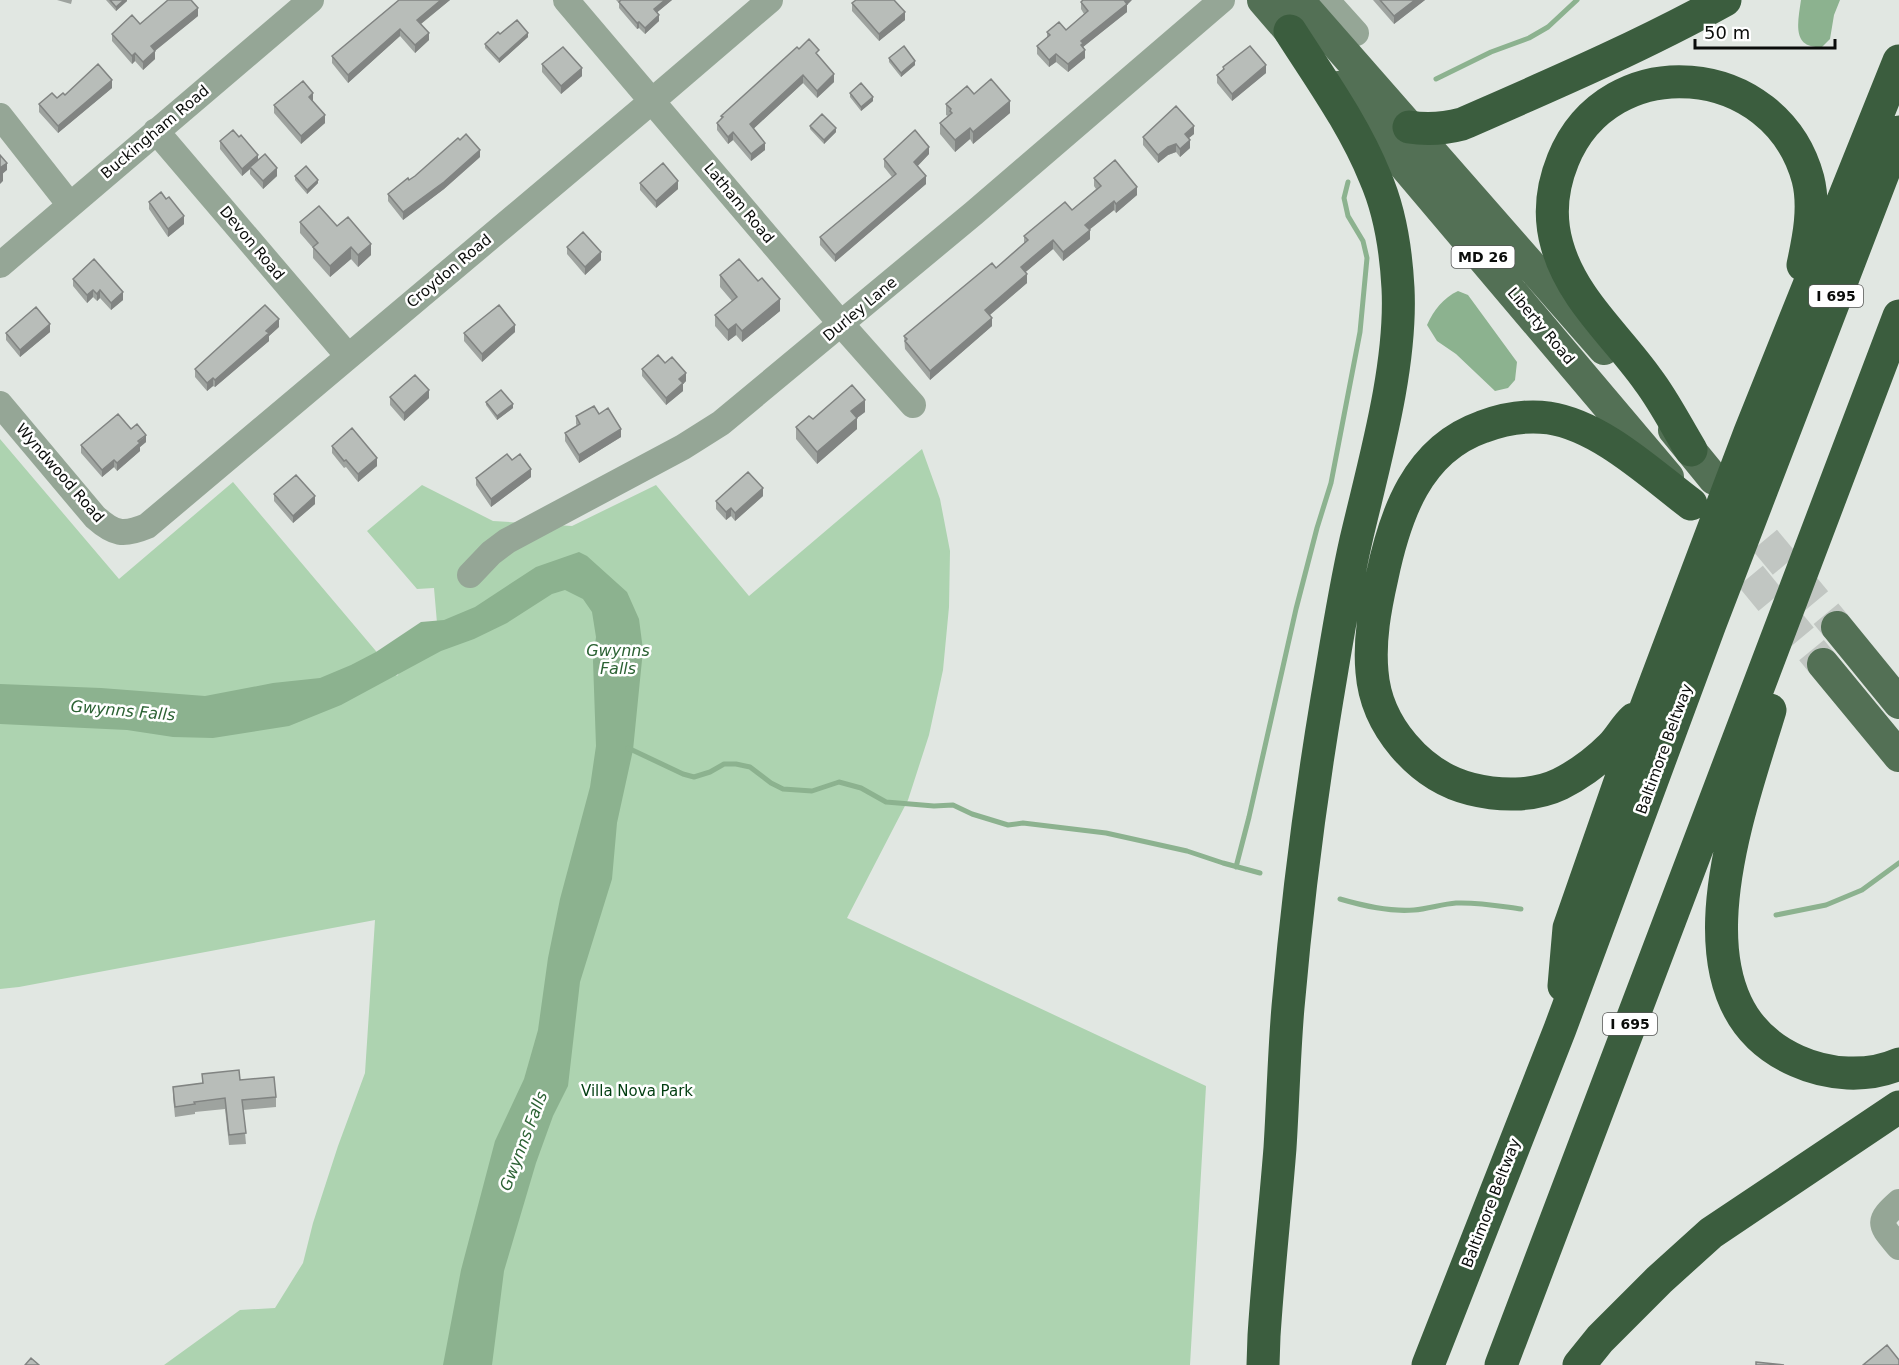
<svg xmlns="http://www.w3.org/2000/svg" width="1899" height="1365" font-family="'DejaVu Sans',sans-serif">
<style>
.green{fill:#add3b0}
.water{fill:#8cb28f}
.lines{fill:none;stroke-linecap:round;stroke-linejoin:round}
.stream{stroke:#8cb28f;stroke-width:5}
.major-tunnel{stroke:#c1c6c2;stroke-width:32;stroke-dasharray:32 16;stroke-linecap:butt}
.minor{stroke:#95a696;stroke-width:26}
.major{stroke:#537055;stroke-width:32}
.highway{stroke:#3b5d3e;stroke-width:33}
.wall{fill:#9ea39f}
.shaded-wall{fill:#818482}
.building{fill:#b8bdb9;stroke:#818482;stroke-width:1.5}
.labels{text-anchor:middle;stroke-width:5;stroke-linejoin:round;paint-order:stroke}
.shield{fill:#fff;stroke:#545554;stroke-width:1.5}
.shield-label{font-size:14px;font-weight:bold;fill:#0a0c0a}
.street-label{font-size:15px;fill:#0a0c0a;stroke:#fff}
.park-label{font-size:15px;fill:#003d10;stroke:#fff}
.water-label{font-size:16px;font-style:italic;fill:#2c6234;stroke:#fff}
</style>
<rect width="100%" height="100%" fill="#e1e7e2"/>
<path class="green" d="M0,439L119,579L233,482L397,676L437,623L434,588L417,589L367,531L422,485L493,521L572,526L656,485L749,596L922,449L940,499L950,551L949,607L943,670L929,735L908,800L847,918L1206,1086L1190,1365H164L240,1310L275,1308L303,1263L313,1223L338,1146L365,1073L375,920L19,987L0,989Z"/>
<path class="water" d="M1801,0H1840L1834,15L1830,39L1822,47C1791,49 1798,22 1801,0Z
M1458,291L1468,295L1517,362L1515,380L1508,388L1495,391L1456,354L1437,341L1427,325C1434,310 1443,298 1458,291Z
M579,552L587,556L627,592L639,619L643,650L633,750L617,823L612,879L580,982L568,1086L553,1116L536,1163L504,1271L492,1365H443L461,1270L495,1141L524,1079L538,1030L548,958L560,899L590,787L596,746L593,661L596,637L592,612L583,599L565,590L552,594L507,623L474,639L441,651L341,705L289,726L213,738L173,737L127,730L0,724V684L101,688L205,696L273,683L320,678L351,665L376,652L421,622L444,620L475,607L536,567Z"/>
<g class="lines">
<path class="stream" d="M1436,79L1491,52L1529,38L1548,27L1577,0
M628,748L683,774L694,777L710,772L724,764H736L750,767L771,783L783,789L812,791L839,782L861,788L886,802L934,806L953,805L972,814L1008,825L1023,823L1106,833L1187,851L1223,863L1260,873
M1236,867L1249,817L1296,609L1317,528L1331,483L1360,332L1367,258L1363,241L1348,216L1344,198L1348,182
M1340,899C1364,906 1389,912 1414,910C1428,909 1442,904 1456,903C1478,902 1499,906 1521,909
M1776,915L1826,905L1862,890L1899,863"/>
<path class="major-tunnel" d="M1734,503L1837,627
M1720,539L1823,664"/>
<path class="minor" d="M566,0L842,325L913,405
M1329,3L1356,33
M0,116L70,205
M156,131L348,356
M0,265L311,0
M0,404L95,517C114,534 123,536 147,526L652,101L770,0
M470,575L491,553L507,541L683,447L721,423L974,213L1222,0
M1899,1202C1875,1223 1881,1225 1899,1247"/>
<path class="major" d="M1263,0L1307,51
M1298,0L1604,349
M1338,87L1668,477
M1674,430L1714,479
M1837,627L1899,703
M1823,664L1899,756"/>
<path class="highway" d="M1409,127C1428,130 1443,129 1462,124C1551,85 1640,47 1725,0
M1691,450C1677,427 1664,401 1648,380C1617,336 1572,299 1557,245C1549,217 1552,187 1563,160C1609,46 1776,60 1808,179C1815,207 1809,237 1803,265
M1770,710C1740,810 1665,1003 1797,1061C1828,1075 1867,1078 1899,1064
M1634,719C1625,727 1620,738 1611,747C1597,761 1578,775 1560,784C1533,797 1499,796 1471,789C1419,776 1376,725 1372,672C1369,640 1375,608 1382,577C1395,515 1417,450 1482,427C1503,419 1527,415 1549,418C1601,426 1651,474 1691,504
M1564,986L1569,928L1645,710L1750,432L1899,61
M1263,1365L1264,1336C1268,1273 1275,1211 1280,1148C1283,1101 1284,1054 1288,1007C1297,904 1310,801 1327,699C1336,646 1344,593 1356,540C1374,463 1402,367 1398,288C1396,251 1390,211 1375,177C1354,125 1320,78 1290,31
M1428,1365L1560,1029L1710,624L1899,132
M1501,1365L1899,316
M1579,1365L1600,1339L1659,1280L1711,1233L1899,1107"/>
</g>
<path class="wall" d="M57,0H72L71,4Z
M106,0H127V1L116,11Z
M399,0H450L421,24L429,40L415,53L400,36L348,83L332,63V56Z
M616,0H672L657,12L659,21L645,34L639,28L637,29L619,8V3Z
M1373,0H1425L1394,24Z
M1081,2L1127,5V12L1083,47L1085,58L1068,72L1056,62L1049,67L1037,54V46L1047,38V32L1066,30L1084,14L1081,9Z
M852,3L905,20L879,41L852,11Z
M198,16L155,51V59L143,70L135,61L132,64L112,41V34L140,24Z
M500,34L528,37L499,63L485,48V44Z
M819,57L834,82L817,98L803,83L753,129L765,150L751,161L733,140L728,144L717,130V123L721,119V116Z
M889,58L915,65L901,77L889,62Z
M542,64L582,76L561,94L542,72Z
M1223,67L1266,73L1232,101L1217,83V75L1223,71Z
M112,88L58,133L39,112V104L65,95Z
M850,93L873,101L861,111L850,97Z
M974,94L1010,113L973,144L970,139L955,152L940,134V123L948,116L946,115V104Z
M313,100L312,101L325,123L301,144L274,113V105Z
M810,126L836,132L824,144L810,129Z
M1194,134L1189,138L1190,148L1180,157L1176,152L1168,155L1158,163L1143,145V137Z
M239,137L258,160L277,176L263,189L250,174V169L242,176L220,149V141Z
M929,154L917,166L926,184L835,262L820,245V237L892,177L884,167V159Z
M480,157L444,189L403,220L388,201V194L409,180Z
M295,176L318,183L307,194L295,180Z
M1094,178L1137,195L1116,213L1114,210L1089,230L1090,239L1063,261L1053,249L1025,272L1027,283L990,315L992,326L930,380L905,349L904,336L996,268L1024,243V236L1072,210L1096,189L1094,186Z
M640,183L678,189L656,208L640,190Z
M149,202L184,224L168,237L149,209Z
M300,222L337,226L371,255L358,267L351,259L330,277L313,258V248L300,233Z
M567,247L601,260L585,275L567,254Z
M720,275L780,311L742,342L736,335L728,341L715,326V315L732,301L720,287Z
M73,279L123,300L111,310L100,298L97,301L93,297L87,303L73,286Z
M279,327L269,336V341L215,387L213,386L207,391L195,377V369Z
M50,332L20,357L6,340V333Z
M515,332L482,362L464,341V333Z
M665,363L686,381L683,384V391L666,405L642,376V369Z
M390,397L429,398L404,421L390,405Z
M486,402L513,408L497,420L486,405Z
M865,412L857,418V429L817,464L796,439V427L813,419Z
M599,414L621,437L579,463L565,441V433L577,426L576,424V416Z
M131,429L146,442L140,447V451L117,471L114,467L102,477L81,453V445Z
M332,446L377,466L358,482L346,467L344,468L332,453Z
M512,460L531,477L491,507L476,485V478Z
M274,494L315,504L293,523L274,501Z
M763,496L735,521L731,516L726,520L716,509V501Z
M202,1074L240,1080L276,1097V1107L243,1110L246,1144L229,1145L225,1109L195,1112V1114L175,1117L173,1097V1087L202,1083Z"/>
<path class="shaded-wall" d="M124,0H127V1L116,11V7Z
M441,0H450L417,27V20Z
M665,0H672L654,15V9Z
M1124,0H1132L1127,5V12L1083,47L1081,53V41Z
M1415,0H1425L1394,24V16Z
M198,8V16L151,54V46Z
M905,12V20L879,41V34Z
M659,15V21L645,34V28Z
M639,22V28L637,29V23Z
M400,29V36L348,83V75Z
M429,33V40L415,53V45Z
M528,33V37L499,63V59Z
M1085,50V58L1068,72V64Z
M155,51V59L143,70V62Z
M135,53V61L132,64V56Z
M1056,54V62L1049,67V60Z
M915,61V65L901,77V73Z
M1266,65V73L1232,101V94Z
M582,68V76L561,94V86Z
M834,74V82L817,98V91Z
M803,75V83L750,132V124Z
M112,80V88L58,133V126Z
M313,93V100L309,105V97Z
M873,97V101L861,111V107Z
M1010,101V113L973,144V132Z
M325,115V123L301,144V136Z
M1194,126V134L1185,141V134Z
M836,128V132L824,144V140Z
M970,128V139L955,152V140Z
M733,132V140L728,144V137Z
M1190,140V148L1180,157V149Z
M765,143V150L751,161V154Z
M1176,144V152L1168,155L1158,163V155L1168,147Z
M929,147V154L914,170V162Z
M480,150V157L444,189L403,220V212Z
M258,155V163L250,167V169L242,176V169Z
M7,163V170L0,176V168Z
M277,168V176L263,189V181Z
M3,173V181L0,184V176Z
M926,176V184L835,262V255Z
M318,180V183L307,194V190Z
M678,181V189L656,208V201Z
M1137,187V195L1116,213V204Z
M1114,201V210L1085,233V225Z
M184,216V224L168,237V229Z
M1090,230V239L1063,261V252Z
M1053,240V249L1021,276V267Z
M371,244V255L358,267V255Z
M351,247V259L330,277V266Z
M601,252V260L585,275V267Z
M1027,274V283L985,319V310Z
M93,290V297L87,303V295Z
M100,290V298L97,301V294Z
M123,292V300L111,310V303Z
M780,299V311L742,342V331Z
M992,318V326L930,380V371Z
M279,319V327L269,336V341L215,387V380Z
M50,324V332L20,357V350Z
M736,324V335L728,341V330Z
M515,325V332L482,362V354Z
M686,373V381L683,384V391L666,405V398L679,379Z
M213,378V386L207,391V383Z
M429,390V398L404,421V413Z
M865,400V412L857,418V429L817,464V452L851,411Z
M513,404V408L497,420V416Z
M621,429V437L579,463V455Z
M146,435V442L140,447V451L117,471V463Z
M377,458V466L358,482V474Z
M114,460V467L102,477V470Z
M531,469V477L491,507V499Z
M763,488V496L735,521V513Z
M315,496V504L293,523V516Z
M731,508V516L726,520V512Z"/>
<path class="building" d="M110,0H124L116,7Z
M168,0H191L198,8L151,46L155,51L143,62L135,53L132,56L112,34L132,15L140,24Z
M399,0H441L417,20L429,33L415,45L400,29L348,75L332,56Z
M621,0H665L654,9L659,15L645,28L639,22L637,23L619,2Z
M856,0H894L905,12L879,34L852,3Z
M1083,0H1124L1127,4L1081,41L1083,43L1081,45L1085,50L1068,64L1056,54L1049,60L1037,46L1050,35L1047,32L1059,22L1066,30L1088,11L1081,2Z
M1380,0H1415L1394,16Z
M517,20L528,33L499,59L485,44L498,32L500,34Z
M809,39L819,50L816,53L834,74L817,91L803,75L750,124L765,143L751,154L733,132L728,137L717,123L723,117L721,116L797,47L799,49Z
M904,46L915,61L901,73L889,58Z
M1250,46L1266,65L1232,94L1217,75L1224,69L1223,67Z
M563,47L582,68L561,86L542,64Z
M98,64L112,80L58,126L39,104L52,93L57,98L63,93L65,95Z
M991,79L1010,101L973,132L970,128L955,140L940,123L952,113L950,111L951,109L946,104L967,86L974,94Z
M303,81L313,93L309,97L325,115L301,136L274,105Z
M861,83L873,97L861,107L850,93Z
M1176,106L1194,126L1185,134L1190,140L1180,149L1176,144L1168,147L1158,155L1143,137Z
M822,114L836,128L824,140L810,126Z
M233,130L239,137L241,135L258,155L242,169L220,141Z
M915,130L929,147L914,162L926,176L835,255L820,237L896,174L884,159Z
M466,134L480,150L444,182L403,212L388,194L408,178L409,180L415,176L458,138L460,140Z
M265,154L277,168L263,181L250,167Z
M0,155L7,163L0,168Z
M1115,160L1137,187L1116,204L1114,201L1085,225L1090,230L1063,252L1053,240L1021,267L1027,274L985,310L992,318L930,371L905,341L907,339L904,336L992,263L996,268L1028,240L1024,236L1065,202L1072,210L1101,186L1094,178Z
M663,163L678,181L656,201L640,183Z
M306,166L318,180L307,190L295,176Z
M161,192L166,199L169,197L184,216L168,229L149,202Z
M319,206L337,226L348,217L371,244L358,255L351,247L330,266L313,247L318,243L300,222Z
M583,232L601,252L585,267L567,247Z
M94,259L123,292L111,303L100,290L97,294L93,290L87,295L73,279Z
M739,259L758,281L762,278L780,299L742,331L736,324L728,330L715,315L737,297L720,275Z
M265,305L279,319L266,331L269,333L215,380L213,378L207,383L195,369Z
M499,305L515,325L482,354L464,333Z
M36,307L50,324L20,350L6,333Z
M658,355L665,363L672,357L686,373L679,379L683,383L666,398L642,369Z
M415,375L429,390L404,413L390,397Z
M852,385L865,400L851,411L857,418L817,452L796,427L809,416L813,419Z
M501,390L513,404L497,416L486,402Z
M594,406L599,414L608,408L621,429L579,455L565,433L580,424L576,416Z
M118,414L131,429L137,424L146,435L138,441L140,443L117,463L114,460L102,470L81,445Z
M352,428L377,458L358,474L346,460L344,461L332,446Z
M507,454L512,460L520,454L531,469L491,499L476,478Z
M748,472L763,488L735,513L731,508L726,512L716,501Z
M296,475L315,496L293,516L274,494Z
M239,1070L240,1080L274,1077L276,1097L242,1100L246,1133L229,1135L225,1098L194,1102L195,1104L175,1107L173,1087L203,1083L202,1074Z
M1887,1345L1899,1360V1365H1863Z
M31,1358L39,1365H25Z
M1756,1362L1784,1365H1756Z"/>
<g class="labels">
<g class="shield">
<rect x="1451.5" y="246" width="63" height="22" rx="4.5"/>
<rect x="1809" y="285" width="54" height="22" rx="4.5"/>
<rect x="1603" y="1013" width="54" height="22" rx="4.5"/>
</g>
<g class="shield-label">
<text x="1483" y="262">MD 26</text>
<text x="1836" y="301">I 695</text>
<text x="1630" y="1029">I 695</text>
</g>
<g class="street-label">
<text transform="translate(155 132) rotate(-40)" y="5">Buckingham Road</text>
<text transform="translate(739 203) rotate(50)" y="5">Latham Road</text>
<text transform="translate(252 243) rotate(50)" y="5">Devon Road</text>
<text transform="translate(449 271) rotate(-40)" y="5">Croydon Road</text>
<text transform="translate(860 309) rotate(-40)" y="5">Durley Lane</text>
<text transform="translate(1541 326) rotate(50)" y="5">Liberty Road</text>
<text transform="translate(60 473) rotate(49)" y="5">Wyndwood Road</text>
<text transform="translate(1664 749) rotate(-70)" y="5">Baltimore Beltway</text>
<text transform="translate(1491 1203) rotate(-69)" y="5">Baltimore Beltway</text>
</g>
<g class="park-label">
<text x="637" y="1096">Villa Nova Park</text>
</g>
<g class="water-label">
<text x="618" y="656">Gwynns<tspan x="618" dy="18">Falls</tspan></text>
<text transform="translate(123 710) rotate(5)" y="6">Gwynns Falls</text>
<text transform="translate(523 1141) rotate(-69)" y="6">Gwynns Falls</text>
</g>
</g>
<path d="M1695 39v9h140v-9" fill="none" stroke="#0a0c0a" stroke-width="3"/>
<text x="1704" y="39" font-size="18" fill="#0a0c0a" stroke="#ffffff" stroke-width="4.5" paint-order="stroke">50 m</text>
</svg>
